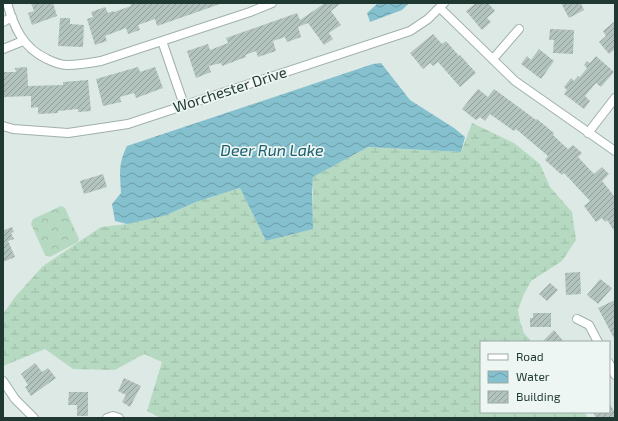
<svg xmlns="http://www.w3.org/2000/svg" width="618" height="421" font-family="'Exo 2',sans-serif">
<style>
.wetland{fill:url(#wetland-marsh)}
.park{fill:url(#park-crowns)}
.water{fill:url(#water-waves)}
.building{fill:url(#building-hatch)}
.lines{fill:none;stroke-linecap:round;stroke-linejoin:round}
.minor-casing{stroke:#a0b0ab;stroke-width:10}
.minor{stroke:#fff;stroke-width:8}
.labels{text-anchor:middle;stroke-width:3.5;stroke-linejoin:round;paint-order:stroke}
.street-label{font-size:15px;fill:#1f3832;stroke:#edf6f2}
.water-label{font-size:16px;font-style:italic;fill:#1b6071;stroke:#edf6f2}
</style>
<defs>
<pattern id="wetland-marsh" width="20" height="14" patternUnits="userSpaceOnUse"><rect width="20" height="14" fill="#b6dac1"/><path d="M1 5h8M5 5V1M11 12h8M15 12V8" fill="none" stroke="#9cbca6"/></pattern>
<pattern id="park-crowns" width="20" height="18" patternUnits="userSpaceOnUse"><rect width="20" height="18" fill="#b6dac1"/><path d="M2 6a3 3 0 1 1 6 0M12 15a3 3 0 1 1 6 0" fill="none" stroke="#9cbca6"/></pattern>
<pattern id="water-waves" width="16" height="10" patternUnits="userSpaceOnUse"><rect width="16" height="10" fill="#85c0ce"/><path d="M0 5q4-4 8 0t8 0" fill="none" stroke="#6c9da8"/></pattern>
<pattern id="building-hatch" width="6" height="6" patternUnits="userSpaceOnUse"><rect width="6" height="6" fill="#b3c3bd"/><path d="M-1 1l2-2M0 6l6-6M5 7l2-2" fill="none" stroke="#919f9a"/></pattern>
</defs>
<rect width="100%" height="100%" fill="#dde9e4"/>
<path class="wetland" d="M472,123L514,143L540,164L550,187L572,212L576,240L562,261L531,281L523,296L518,310L520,321L524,333L532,342H481V412H585L588,418H161L147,411L162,362L144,354L115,370L73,369L45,349L3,366V314L15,297L43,266L101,227L127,224L164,216L196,202L240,188L266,241L312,229L313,177L368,147L461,152Z"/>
<path class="park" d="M61,206L65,208L79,239L78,242L50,257L45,255L31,224L33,219Z"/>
<path class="water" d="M378,3H409L402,10L370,22L367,13Z
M381,63L410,100L454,128L465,137L461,152L368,147L313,177L312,193L313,229L266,241L240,188L196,202L164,216L127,224L115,221L112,204L121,193C120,173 118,164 127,146L373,64Z"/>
<path class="building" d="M31,3H53L57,16L32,25L28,13L34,11Z
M130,3H220V4L157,26L155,19L138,25L140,30L128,34L126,28L105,36L107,41L95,45L87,19L93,17L91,12L105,7L108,13L113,11L114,12L131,6Z
M325,3H341L331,11L341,25L329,33L333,39L324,45L308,23L298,27L301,37L287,42L285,37L273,41L276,51L258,57L256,51L245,55L246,57L222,66L221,63L209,66L211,72L196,78L187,51L208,44L210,50L228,43L226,38L297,13L300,20Z
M476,3H488L495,11L487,18L491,22L482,30L466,11Z
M561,3H581L584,10L569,18Z
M60,18H70V24L84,25L83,47L58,46Z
M615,21V49L609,54L599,42L606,36L603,31Z
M550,29L574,30L573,54L553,53L554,40H549Z
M433,34L442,44L446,41L459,56L460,55L476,73L460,87L438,62L433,66L430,63L423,69L410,53Z
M539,49L554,61L541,79L521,64L527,56L531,60Z
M596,56L614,72L601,87L596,83L585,96L590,101L584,109L564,94L567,90L564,87L571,78L574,81L578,76L580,77L587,68L584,65L587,61L590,63Z
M27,67L28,86L63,85V82L88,80L91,111L78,112V109L58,111V113L38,114V107L31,108V96L3,97V72H16L15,68Z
M138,67L140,72L155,67L163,88L136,98L134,93L120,97L121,102L103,106L96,79Z
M478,89L488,97L494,89L536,120L537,119L554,133L553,135L568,149L573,145L582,153L578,157L594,174L602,167L609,174L602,181L615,197V232L607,220L605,222L602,218L596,222L584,206L590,201L564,173L562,175L545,160L548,156L516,129L514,131L490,114L485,121L480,117L476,120L462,109Z
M103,174L107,187L84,194L80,181Z
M12,227L14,232L11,233L14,239L8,241L15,257L3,262V229L4,230Z
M580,272L581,294L566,295L565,273Z
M600,279L612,288L598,304L587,295Z
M550,283L558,290L547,301L539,294Z
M615,300V340L598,308Z
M533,313H551V327H530V318H533Z
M554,330L564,342H542Z
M35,363L42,372L48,368L56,378L31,396L25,387L28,385L21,374Z
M124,378L141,386L130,407L122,402L126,395L118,391Z
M69,392H88V416H77V405H68Z
M609,402L615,413V418H596L593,412H609Z"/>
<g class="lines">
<defs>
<path id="minor" d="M7,3C14,27 23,48 47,59C53,62 60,65 67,65C79,65 90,63 101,61L250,12L272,3
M440,8L515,81L615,151
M3,22L12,17
M162,41L184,105
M3,49L23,41
M493,59L519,29
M3,126L13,129L68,133L128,124L410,31L428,19L444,3
M588,133L615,98
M577,319L589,325L598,342
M609,363L615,375
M3,381L15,399L34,418
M107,418L113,416L119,418"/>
</defs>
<use href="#minor" class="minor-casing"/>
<use href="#minor" class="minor"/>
</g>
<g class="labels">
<g class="street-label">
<text transform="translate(230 90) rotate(-18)" y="5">Worchester Drive</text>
</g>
<g class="water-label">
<text x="272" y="156">Deer Run Lake</text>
</g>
</g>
<rect width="618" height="421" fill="none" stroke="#1f3832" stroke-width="8"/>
<rect x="480" y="341" width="130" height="72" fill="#edf6f2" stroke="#9baaa5"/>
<rect x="488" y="354" width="20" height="6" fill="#ffffff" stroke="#9baaa5"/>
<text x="516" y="361" font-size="12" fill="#1f3832">Road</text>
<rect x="488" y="371" width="20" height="12" fill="url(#water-waves)" stroke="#9baaa5"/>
<text x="516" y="381" font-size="12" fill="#1f3832">Water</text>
<rect x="488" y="391" width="20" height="12" fill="url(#building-hatch)" stroke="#9baaa5"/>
<text x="516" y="401" font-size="12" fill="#1f3832">Building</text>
</svg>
